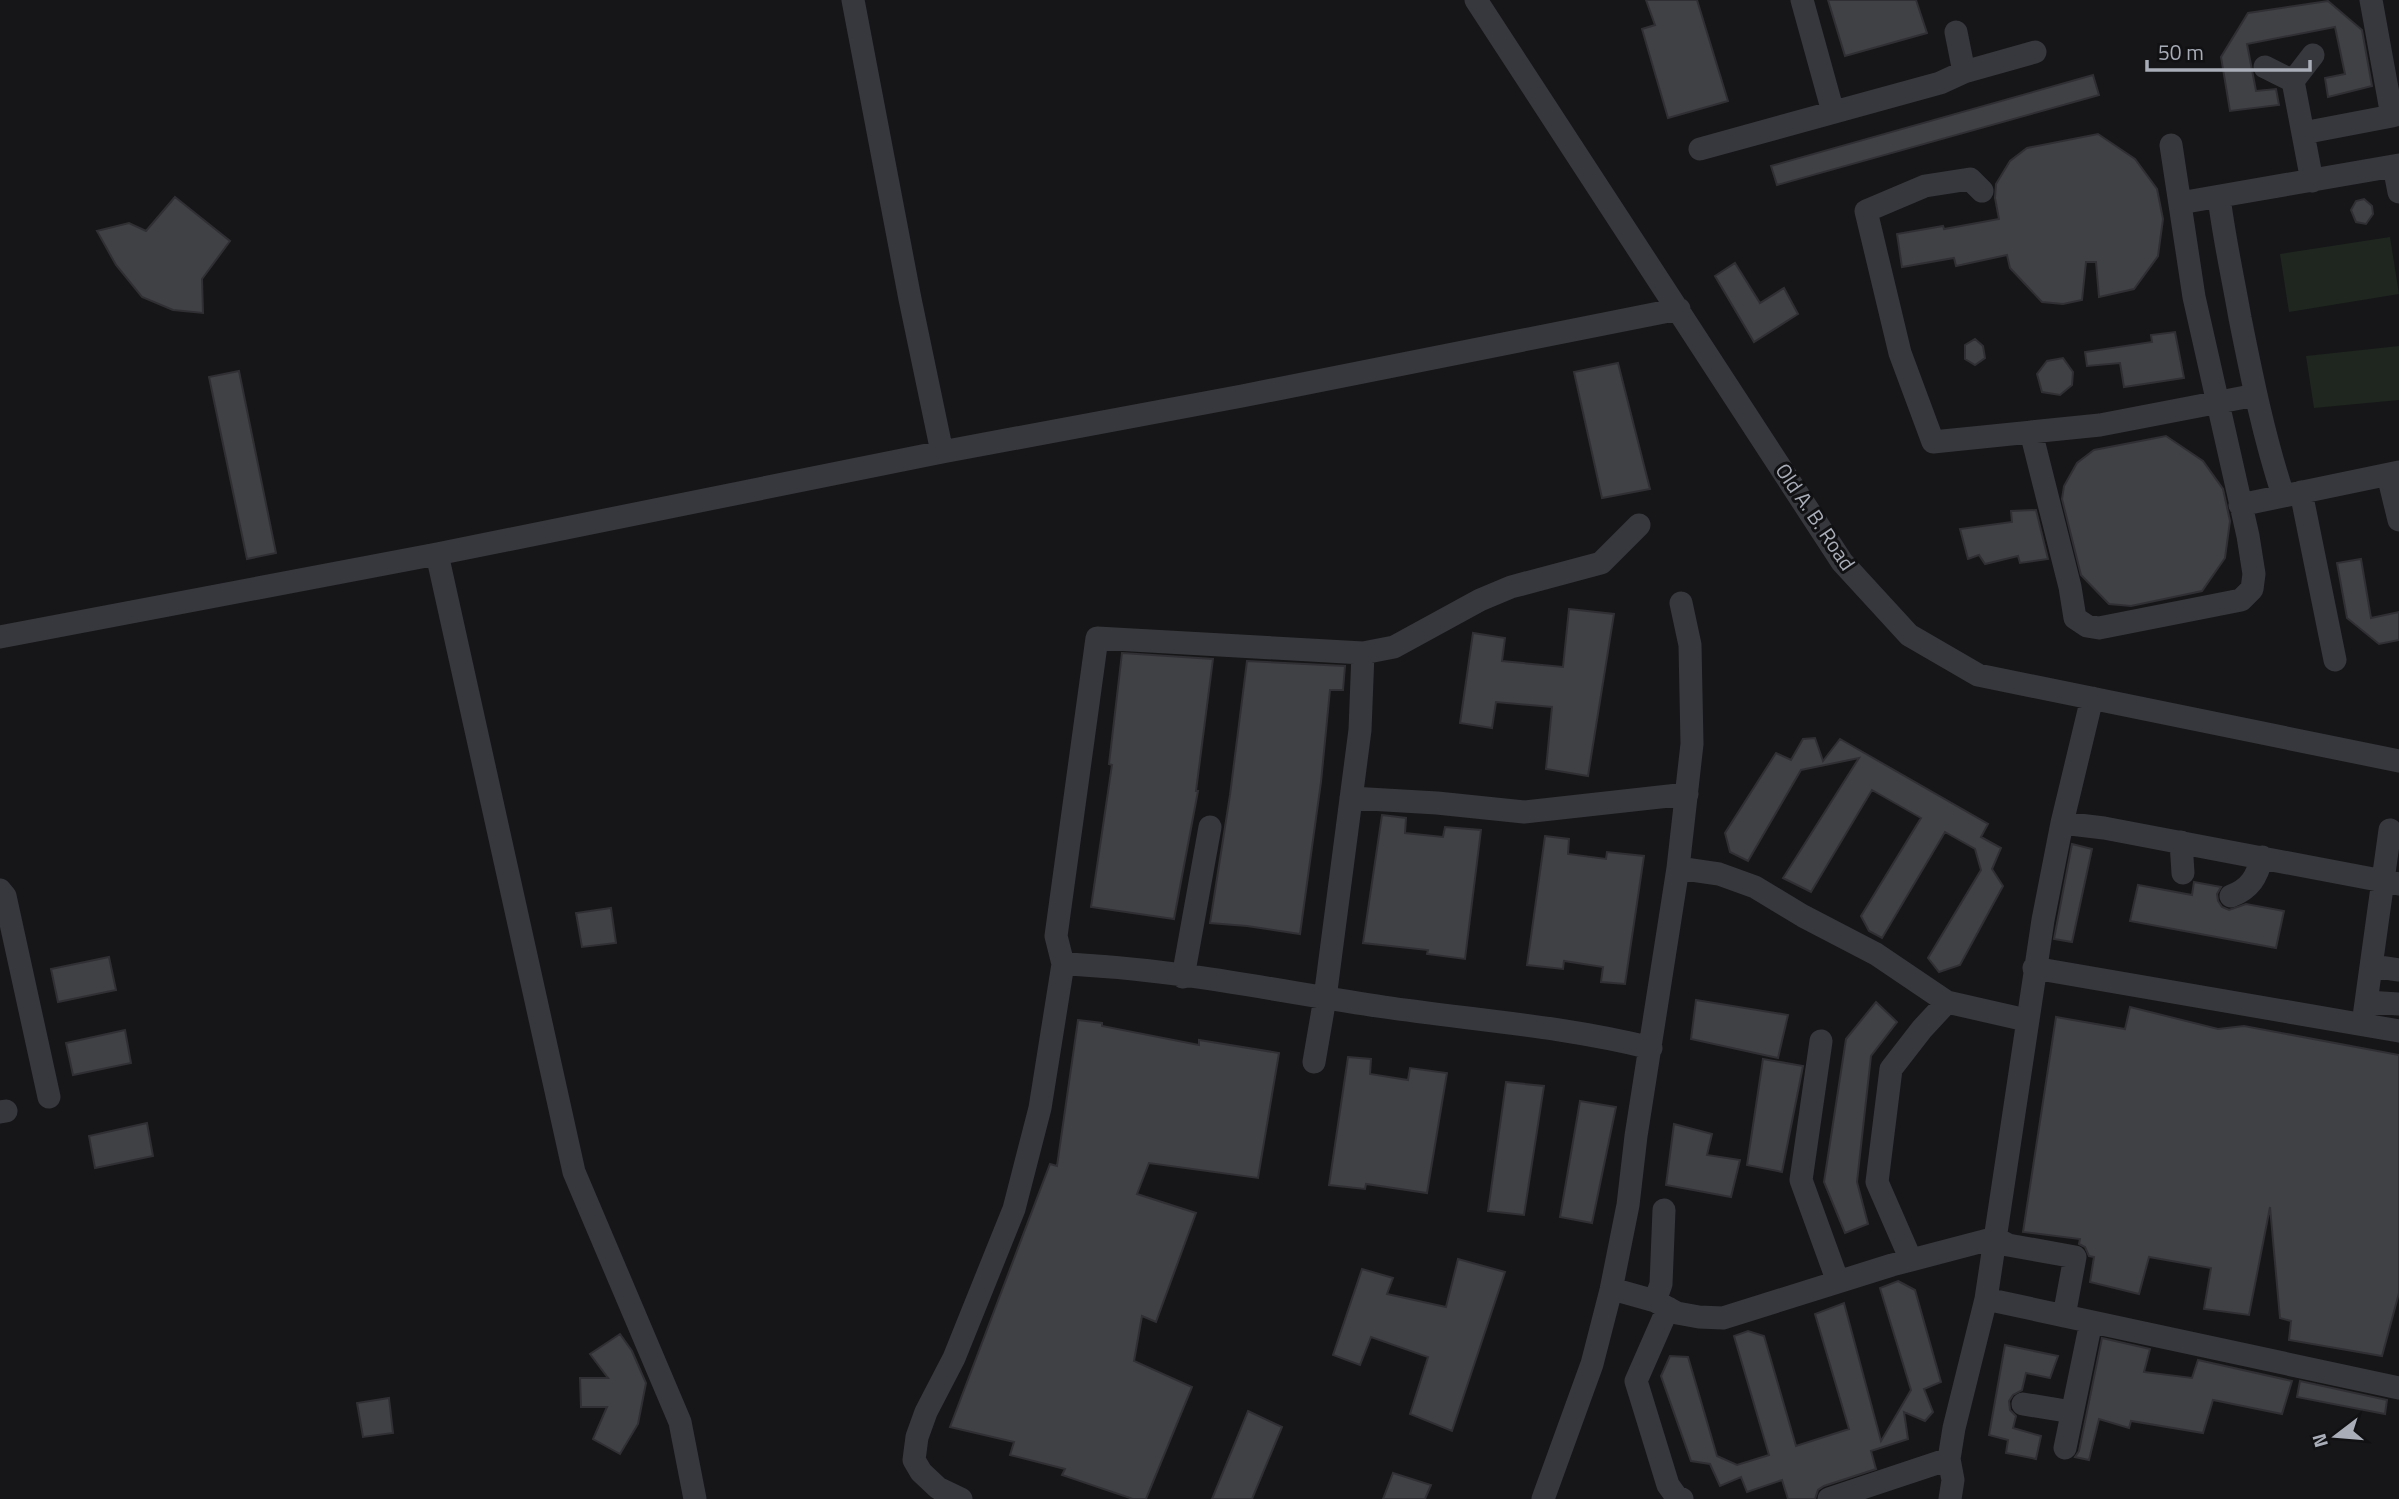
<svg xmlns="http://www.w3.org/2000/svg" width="2399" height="1499" font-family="'Titillium Web',sans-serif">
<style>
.green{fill:#1e261f}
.building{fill:#404145;stroke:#303034;stroke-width:2}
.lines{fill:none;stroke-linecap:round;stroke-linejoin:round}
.minor{stroke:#37383d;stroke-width:23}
.labels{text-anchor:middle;stroke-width:6;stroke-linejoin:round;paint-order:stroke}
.street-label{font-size:21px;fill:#a8adb8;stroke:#111113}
</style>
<rect width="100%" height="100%" fill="#161618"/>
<path class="green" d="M2390,237L2399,294L2289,312L2280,254Z
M2399,346V400L2314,408L2306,356Z"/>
<path class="building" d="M1646,0H1697L1728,101L1668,118L1642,29L1655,25Z
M1828,0H1916L1927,33L1845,56Z
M2328,1L2362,30L2372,86L2328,97L2325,78L2345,74L2335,27L2247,44L2256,91L2276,89L2279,105L2230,111L2221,57L2248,13Z
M2093,75L2099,95L1777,185L1771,166Z
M2098,134L2135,159L2157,189L2163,219L2158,256L2134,289L2099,297L2096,262H2086L2082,300L2063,304L2042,302L2010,268L2007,255L1956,266L1954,258L1902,267L1897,234L1943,226L1944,229L1999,219L1995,198L1996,184L2010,161L2027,148Z
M175,197L230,241L202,279L203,313L173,310L142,297L116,265L97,231L129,223L146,231Z
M2364,199L2372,206L2373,214L2366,224L2356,222L2351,210L2356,201Z
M1735,263L1760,303L1784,288L1798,314L1754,342L1715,276Z
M2175,332L2184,378L2124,387L2120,363L2087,366L2085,352L2152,342L2151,335Z
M1975,339L1983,346L1985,358L1975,365L1965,359V345Z
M2063,358L2073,372L2072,385L2060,395L2042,392L2037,374L2047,361Z
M1618,363L1650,489L1602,498L1574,372Z
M239,371L276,553L247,559L209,377Z
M2166,436L2203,461L2223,489L2230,521L2225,558L2202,591L2131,606L2109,604L2081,575L2062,499L2064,486L2077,463L2094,450Z
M2036,510L2048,559L2020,563L2018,556L1985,564L1979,555L1968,559L1960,529L2012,522L2011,511Z
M2361,559L2371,618L2399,612V640L2379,644L2347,618L2337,563Z
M1569,609L1614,614L1588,776L1546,769L1552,707L1496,702L1492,728L1460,723L1473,633L1505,638L1502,661L1563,667Z
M1122,653L1213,659L1196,791H1198L1174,919L1091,907L1112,765L1109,764Z
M1247,661L1345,666L1343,690H1330L1321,782L1300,934L1247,926L1210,923L1230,795Z
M1815,738L1823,761L1840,739L1988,824L1981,837L2001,848L1992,869L2003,886L1960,965L1939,972L1928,958L1981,870L1975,849L1945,832L1882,938L1869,931L1861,916L1921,818L1872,790L1811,892L1783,878L1859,758L1801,770L1748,861L1730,852L1725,833L1776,753L1791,760L1803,739Z
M1382,815L1406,818L1405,833L1443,837L1445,827L1481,830L1465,959L1427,954L1428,950L1363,943Z
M1545,836L1569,839L1568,854L1606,859L1607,852L1644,856L1625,984L1601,982L1603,967L1564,961L1563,969L1527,965Z
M2072,844L2092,849L2072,942L2054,939Z
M2194,882L2221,887L2217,894L2218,901L2222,907L2229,910L2246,904L2284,911L2276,948L2130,921L2138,885L2192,895Z
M611,908L616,943L582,947L576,913Z
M109,957L116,990L58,1002L51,969Z
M1696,1000L1788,1015L1778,1058L1691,1039Z
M1876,1002L1897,1022L1871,1056L1857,1182L1868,1224L1845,1233L1824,1182L1846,1039Z
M2130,1007L2218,1029L2244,1026L2399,1055V1293L2382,1356L2289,1340L2291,1321L2280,1318L2270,1207L2249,1315L2204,1309L2211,1268L2149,1257L2139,1294L2090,1282L2094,1257L2089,1256L2085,1247L2079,1244L2080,1239L2023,1232L2056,1017L2125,1029Z
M1078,1020L1102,1023V1026L1199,1045V1040L1279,1053L1258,1178L1149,1163L1137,1194L1196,1213L1156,1322L1142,1316L1134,1361L1192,1387L1146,1499H1133L1062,1475L1065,1469L1010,1455L1014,1442L950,1427L1050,1164L1057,1166Z
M125,1030L131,1063L73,1075L66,1043Z
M1348,1057L1371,1059L1370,1074L1408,1080L1410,1068L1447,1073L1427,1193L1366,1184L1365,1189L1329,1185Z
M1763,1059L1803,1066L1782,1172L1747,1165Z
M1506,1082L1544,1086L1524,1215L1488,1211Z
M1580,1101L1616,1107L1592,1223L1560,1217Z
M147,1123L153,1156L95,1168L89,1136Z
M1674,1124L1712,1134L1707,1155L1740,1160L1731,1197L1666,1185Z
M1458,1259L1505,1272L1452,1431L1410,1414L1428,1357L1371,1337L1360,1365L1333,1355L1362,1269L1393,1278L1387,1294L1446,1307Z
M1898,1281L1915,1290L1941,1382L1924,1389L1933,1412L1925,1421L1904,1412L1908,1439L1871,1451L1876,1469L1824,1486L1818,1490L1815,1499H1788L1782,1480L1747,1492L1741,1477L1720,1486L1710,1464L1691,1461L1661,1376L1670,1356L1688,1357L1717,1456L1737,1465L1769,1455L1734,1336L1748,1331L1764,1336L1796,1446L1849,1429L1815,1314L1844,1303L1881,1441L1911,1390L1880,1288Z
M620,1334L632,1351L646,1383L638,1424L620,1454L593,1439L607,1407H581L580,1378H608L590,1354Z
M2102,1338L2150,1349L2144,1372L2192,1378L2198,1360L2292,1381L2282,1414L2213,1400L2203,1433L2131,1421L2129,1428L2099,1419L2089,1460L2075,1457L2079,1451Z
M2005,1345L2058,1356L2050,1378L2026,1373L2022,1390L2013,1395L2009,1401L2010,1410L2016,1416L2013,1428L2041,1436L2036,1459L2006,1453L2008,1440L1989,1435Z
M2300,1381L2387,1400L2385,1414L2297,1397Z
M389,1398L393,1433L363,1437L357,1403Z
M1248,1411L1282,1427L1252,1499H1212Z
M1393,1473L1431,1485L1425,1499H1383Z"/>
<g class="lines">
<path class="minor" d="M853,0L910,299L942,452
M1476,0L1842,562L1909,635L1978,675L2399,761
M1802,0L1833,112
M2371,0L2392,116L2399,114
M1956,32L1964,72
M2265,67L2293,81L2312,181
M2293,81L2313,55
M2303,133L2392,116
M1700,149L1940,83L1964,72L2035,52
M2394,166L2399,192
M1982,191L1970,179L1925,186L1866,211L1900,353L1933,442L2100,425L2256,395
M2219,197C2224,238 2233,278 2240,318C2252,378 2264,437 2283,495
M2180,203L2399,165
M2031,432L2070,587L2075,618L2087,626L2099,628L2241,600L2252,589L2254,574L2248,536L2194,297L2171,145
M2388,475L2399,520
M2301,492L2335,660
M2240,505L2399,472
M437,554L574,1172L680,1422L695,1499
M0,637L437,554L942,452L1242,396L1679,309
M1351,798L1437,803L1524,812L1687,794
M2062,823L2104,828L2399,884
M2181,842L2183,873
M1678,868L1719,874L1755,887L1803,916L1876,954L1947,1002L2026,1020
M0,890L5,896L49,1097
M2231,896C2250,889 2257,877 2262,857
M1063,964C1170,968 1277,991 1384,1007C1473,1020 1563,1026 1651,1048
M2372,966L2399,970
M2034,968L2399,1031
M1183,977L1210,827
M2367,1002L2399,1004
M2363,1024L2390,830
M1821,1041L1801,1180L1838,1282
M1314,1062L1325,998L1360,730L1363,653
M0,1112L6,1111
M1911,1260L1877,1182L1891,1069L1922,1029L1947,1002
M1623,1292L1655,1301L1677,1313L1699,1317L1723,1318L1892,1265L1995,1238L2008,1245L2075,1257L2064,1316
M1986,1299L2399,1388
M1655,1301L1661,1284L1664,1210
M1668,1308L1636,1381L1668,1485L1676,1496L1682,1499
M2023,1404L2072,1412
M2065,1448L2091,1322
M961,1499L938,1488L921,1472L914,1460L917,1437L926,1412L954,1358L1014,1209L1040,1108L1063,964L1056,936L1097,638L1363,653L1394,647L1480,600L1511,587L1601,563L1639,525
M1543,1499L1592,1364L1611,1290L1628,1205L1636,1136L1678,868L1692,744L1690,645L1681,603
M1829,1499L1949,1459
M1950,1499L1953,1480L1949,1459L1954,1428L1986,1299L2043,920L2062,823L2092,698"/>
</g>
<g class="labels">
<g class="street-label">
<text transform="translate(1815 517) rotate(56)" y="7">Old A. B. Road</text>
</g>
</g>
<g transform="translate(2336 1436) rotate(254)" stroke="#111113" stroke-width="5" paint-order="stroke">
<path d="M0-5L12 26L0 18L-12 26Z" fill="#a8adb8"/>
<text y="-10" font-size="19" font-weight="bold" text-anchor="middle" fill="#a8adb8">N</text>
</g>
<path d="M2147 60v10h163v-10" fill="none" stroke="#a8adb8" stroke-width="3.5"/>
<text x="2158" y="60" font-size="21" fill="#a8adb8" stroke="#111113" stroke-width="5" paint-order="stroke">50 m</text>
</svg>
